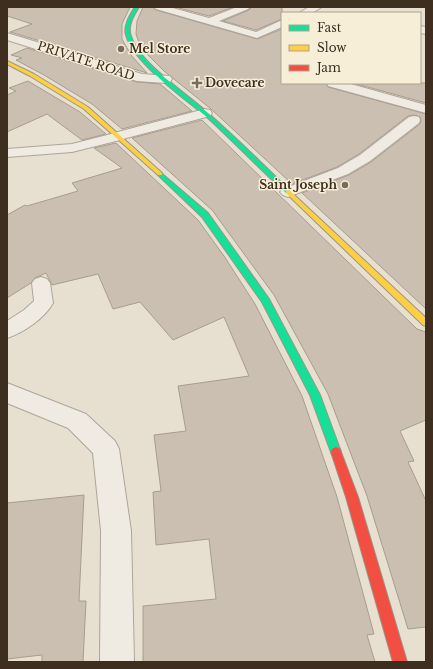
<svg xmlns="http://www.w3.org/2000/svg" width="433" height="669" font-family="'Libre Baskerville',serif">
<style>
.building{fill:#cbbfb2;stroke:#a89c90}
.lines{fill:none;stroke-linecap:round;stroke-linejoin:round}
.lane-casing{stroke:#ada599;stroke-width:2}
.street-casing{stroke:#ada599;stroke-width:2}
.fast-casing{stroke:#9c958a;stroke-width:2}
.slow-casing{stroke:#9c958a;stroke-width:2}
.jam-casing{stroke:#9c958a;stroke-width:2}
.path{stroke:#c8c2b9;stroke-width:1.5;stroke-dasharray:1.5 1;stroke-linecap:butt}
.lane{fill:#efebe3;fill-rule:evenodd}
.street{fill:#efebe3;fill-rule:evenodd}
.fast{fill:#16e098;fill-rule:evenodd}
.slow{fill:#ffcf43;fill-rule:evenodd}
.jam{fill:#f24e42;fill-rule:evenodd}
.poi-dot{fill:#786c5e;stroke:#f7eed8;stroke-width:1.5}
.labels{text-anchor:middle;stroke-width:3;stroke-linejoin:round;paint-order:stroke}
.far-poi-label{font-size:12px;font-weight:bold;fill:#3d2e20;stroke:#f7eed8;text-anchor:start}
.far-street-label{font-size:12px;fill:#3d2e20;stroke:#f7eed8}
</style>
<rect width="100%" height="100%" fill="#e7e0d1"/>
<path class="building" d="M7,7H130L122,24V39L131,55L147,73L10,32L32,24L7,16Z
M143,7H152L156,10L257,39L282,29V83H326L328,87L426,114V309L302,193L349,175L371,162L420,124L421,120L420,117L414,115L408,116L359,154L337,167L292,184L211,109L164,71L146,53L139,43L136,34L137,21Z
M175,7H233L209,16Z
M252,7H282V19L256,30L223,21L249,10Z
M27,48L137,82L160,84L192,111L122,129L92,104L44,75L16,60L22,58L11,55Z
M28,81L80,112L106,134L82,140L47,114L7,132V95L16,91L9,88Z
M353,83H426V103Z
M202,120L417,329L426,332V420L400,431L414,461L408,462L426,501V627L408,629L367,496L328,394L274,295L212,210L132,138Z
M116,143L198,220L224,256L255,304L302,396L337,497L374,634L367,635L375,662H143V606L216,599L209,539L156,545L153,492L161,491L154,435L186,431L178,386L249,376L224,317L173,340L140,302L113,309L98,274L52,285L46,273L35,278L31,283L7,298V215L25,205L27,206L78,191L72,183L122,168L94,148Z
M84,495L79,601H86L83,662H42V655L7,659V503Z"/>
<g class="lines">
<defs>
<path id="lane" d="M154,7H169L209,18L237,7H250L248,9L219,21L256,32L282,20V27L257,38L156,9Z
M309,7H322L312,13H299Z
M414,116L419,117L420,120L419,123L370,161L348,174L293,195L288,197L283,195L280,192L283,189L338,168L360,155L409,117Z
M119,132L124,133L126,136L124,139L72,152L7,157V149L72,144Z
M41,277L47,279L50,283L53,303C45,318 23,333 7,338V321L24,310L34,301L32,283L35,279Z"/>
<path id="street" d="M420,26L426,27V34L420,33Z
M7,33L142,74L170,76L172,79L170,82L166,83L137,81L7,40Z
M327,83H347L426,105V113L328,86Z
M205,109L210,110L212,113L210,116L119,140L114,139L112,136L114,133Z
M7,383L86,414L115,441L119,449L131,531L134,662H100L101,531L93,453L68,428L7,403Z"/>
<path id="fast" d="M135,7H139C134,15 127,26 131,36C139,63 186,93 208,113C236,138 263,164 290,191V193H286C260,169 235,143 209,119C186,99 134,64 126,35C123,26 130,15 135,7Z
M160,172L208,213L269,299L320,395L341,452L340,455L336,457L332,455L310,395L262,302L202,217L158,175V173Z"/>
<path id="slow" d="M7,61L34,74L88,107L162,173V175H158L84,109L30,76L7,64Z
M288,190L290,191L426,318V326L423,325L286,193V191Z"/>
<path id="jam" d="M336,447L340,449L341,452L358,497L407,662H393L346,497L331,452L332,449Z"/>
</defs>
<use href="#lane" class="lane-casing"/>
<use href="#street" class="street-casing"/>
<use href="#fast" class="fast-casing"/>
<use href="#slow" class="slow-casing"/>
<use href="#jam" class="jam-casing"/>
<path class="path" d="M49,20L86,29L106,28
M180,37L189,43
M157,41L180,38"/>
<use href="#lane" class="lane"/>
<use href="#street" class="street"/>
<use href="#fast" class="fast"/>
<use href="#slow" class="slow"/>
<use href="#jam" class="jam"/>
</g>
<g class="poi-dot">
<circle cx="121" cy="49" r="4"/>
<path d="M195 77h4v4h4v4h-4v4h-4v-4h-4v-4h4z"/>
<circle cx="345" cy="185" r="4"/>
</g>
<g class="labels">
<g class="far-poi-label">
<text x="129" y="53">Mel Store</text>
<text x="205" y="87">Dovecare</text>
<text x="337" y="189" text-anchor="end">Saint Joseph</text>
</g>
<g class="far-street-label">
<text transform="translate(86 61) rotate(18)" y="4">PRIVATE ROAD</text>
</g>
</g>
<rect width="433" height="669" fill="none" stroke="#3d2e20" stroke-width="16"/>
<rect x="281" y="12" width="140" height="72" fill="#f7eed8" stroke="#ada18e"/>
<rect x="289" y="25" width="20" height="6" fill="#16e098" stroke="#ada18e"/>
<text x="317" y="32" font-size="12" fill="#3d2e20">Fast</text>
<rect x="289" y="45" width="20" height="6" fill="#ffcf43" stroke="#ada18e"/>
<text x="317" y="52" font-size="12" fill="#3d2e20">Slow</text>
<rect x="289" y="65" width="20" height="6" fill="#f24e42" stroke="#ada18e"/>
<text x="317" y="72" font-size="12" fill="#3d2e20">Jam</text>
</svg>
